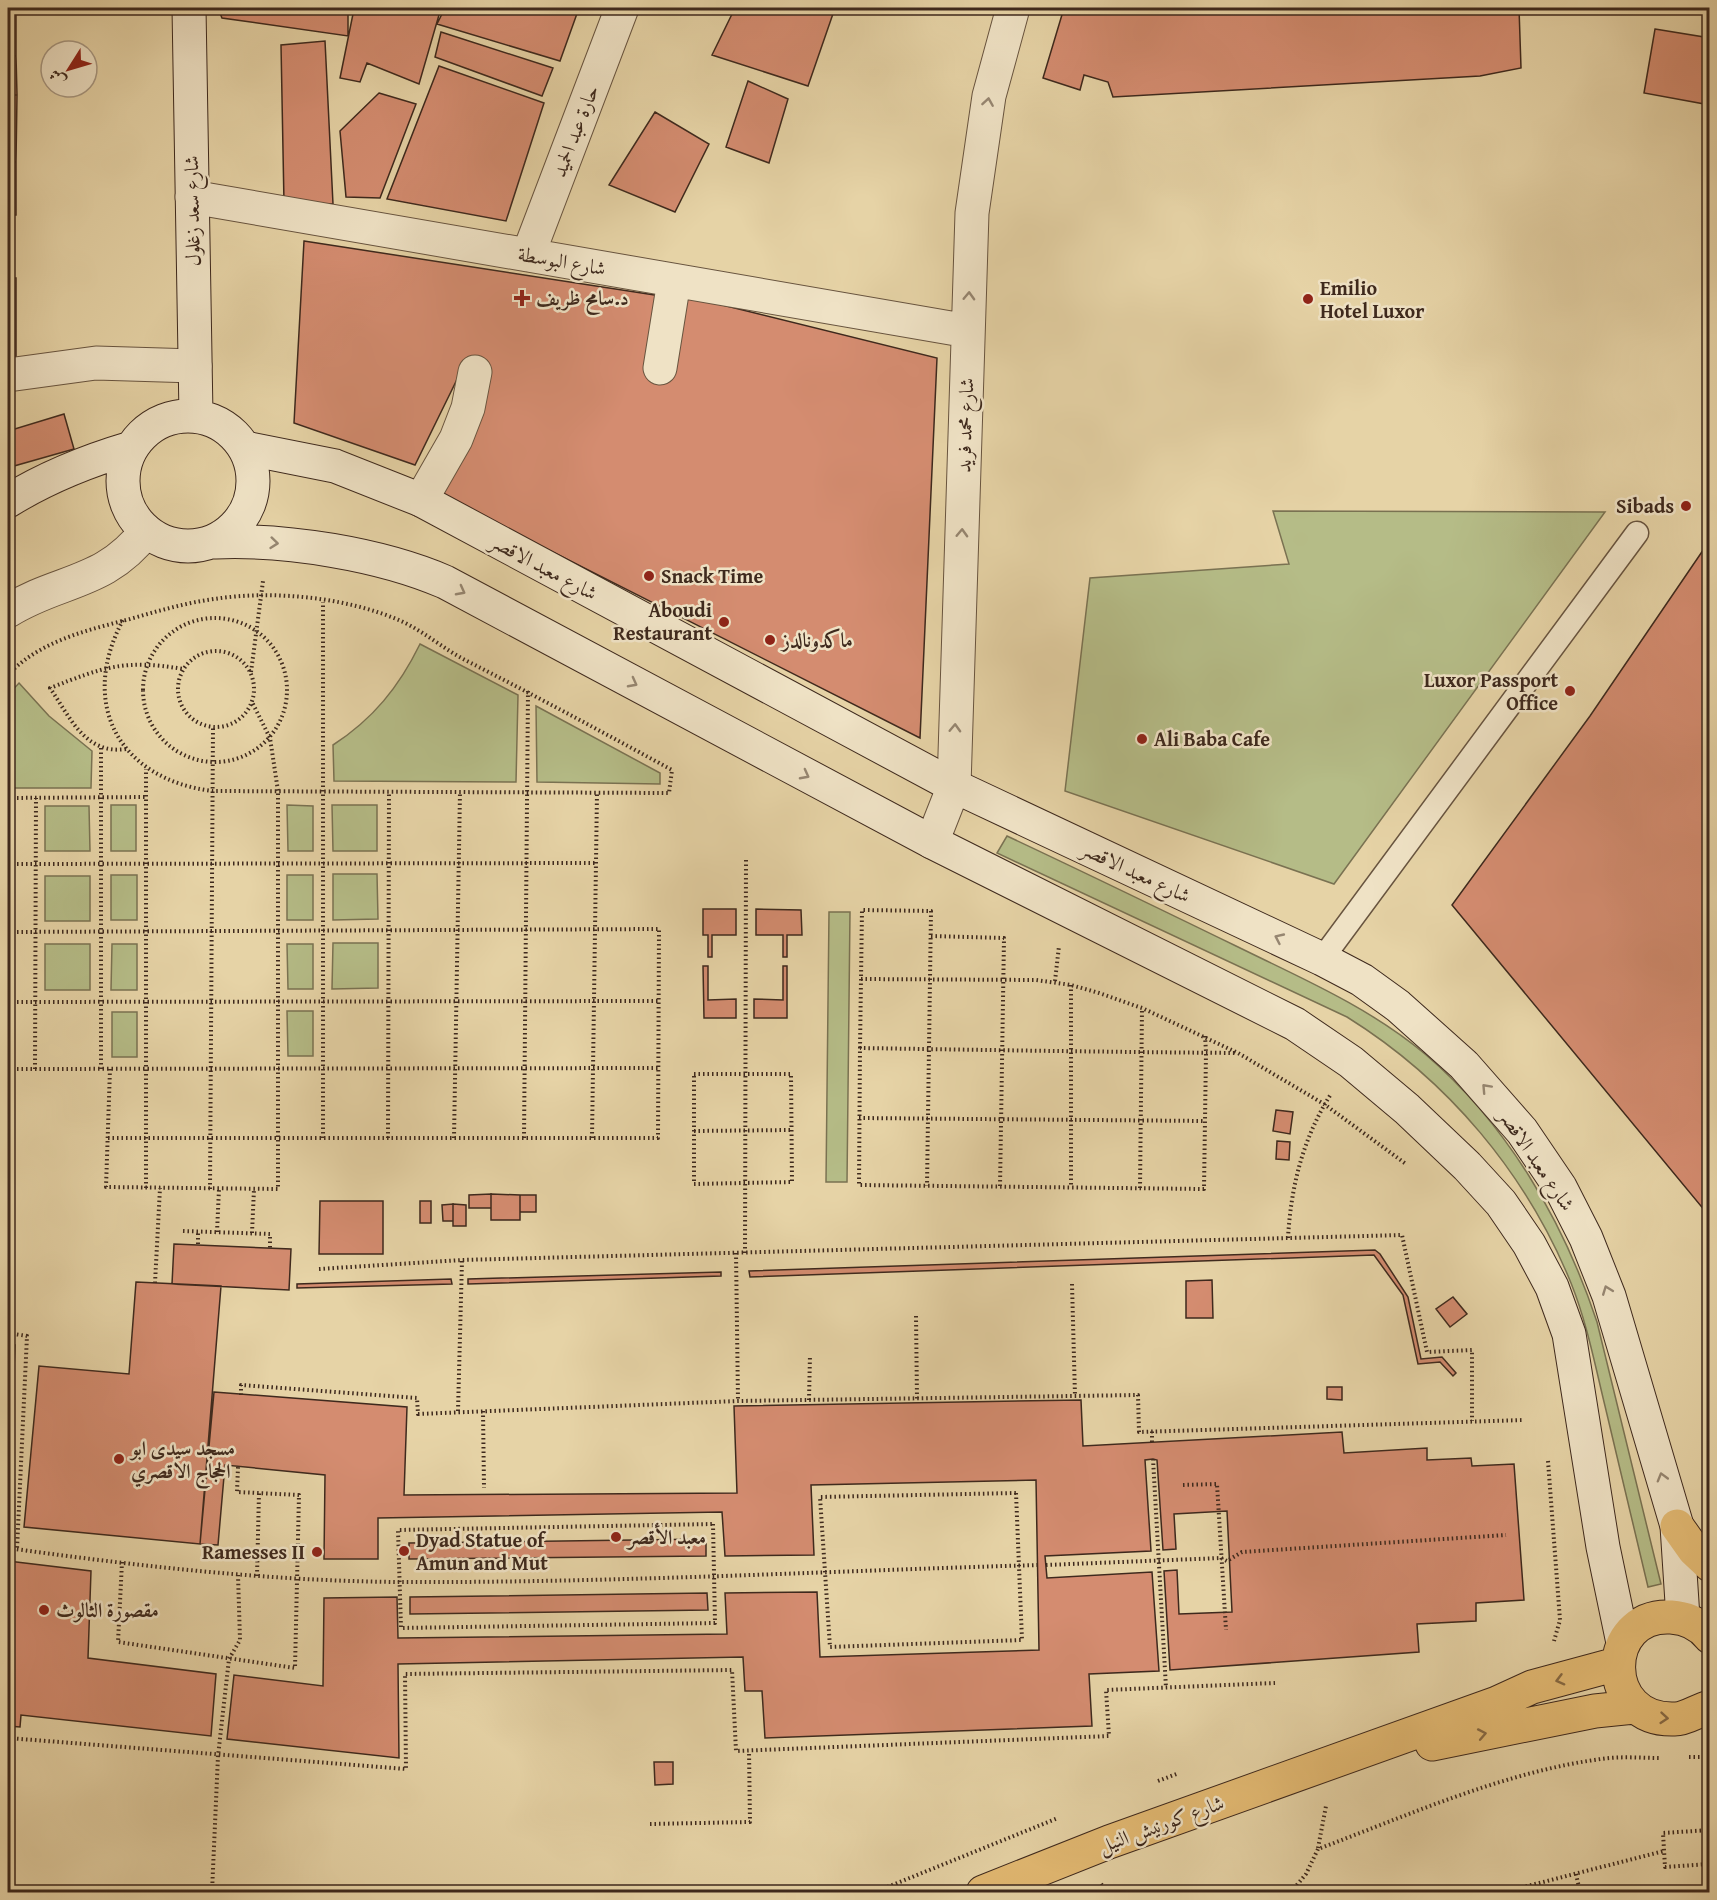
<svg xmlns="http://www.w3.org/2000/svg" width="1717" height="1900" font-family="'Gentium Book Plus',Amiri,serif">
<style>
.green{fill:#b5bc87;stroke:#7a7252;stroke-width:1.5}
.building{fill:#d48c70;stroke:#3e291d;stroke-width:1.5}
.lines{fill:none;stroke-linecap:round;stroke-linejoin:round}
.lane-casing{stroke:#68543f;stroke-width:25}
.street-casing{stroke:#68543f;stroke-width:35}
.secondary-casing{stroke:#3e291d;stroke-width:35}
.primary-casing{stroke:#3e291d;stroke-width:35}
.path{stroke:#3e291d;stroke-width:4;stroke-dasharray:1.5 3;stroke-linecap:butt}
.lane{stroke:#efe2c5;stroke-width:22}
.street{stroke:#efe2c5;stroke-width:33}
.secondary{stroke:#efe2c5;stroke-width:33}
.primary{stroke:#e3ba73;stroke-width:33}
.oneway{stroke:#968671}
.oneway2{stroke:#886a44}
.poi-dot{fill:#8f2418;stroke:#efe2c5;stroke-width:2}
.labels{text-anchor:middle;stroke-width:5;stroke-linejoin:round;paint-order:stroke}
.street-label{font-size:20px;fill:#3e291d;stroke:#efe2c5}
.poi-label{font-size:20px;font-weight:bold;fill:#3e291d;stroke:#efe2c5;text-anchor:start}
</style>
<rect width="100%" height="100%" fill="#e6d3a6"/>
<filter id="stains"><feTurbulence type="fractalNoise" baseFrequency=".00333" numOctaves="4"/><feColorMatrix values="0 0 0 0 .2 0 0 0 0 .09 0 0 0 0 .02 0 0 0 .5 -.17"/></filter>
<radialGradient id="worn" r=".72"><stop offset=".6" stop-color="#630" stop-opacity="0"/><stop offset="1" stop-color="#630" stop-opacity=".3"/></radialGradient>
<path class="green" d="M1273,511L1605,512L1334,884L1065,791L1090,578L1289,564Z
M420,644L518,695L516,782L334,781L333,745C373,719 399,687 420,644Z
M19,683L49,716L92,751L91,788H8V695Z
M536,706L660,773V784L537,782Z
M111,805H136V851H111Z
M287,805L313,806V851H288Z
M332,805H377V851H333Z
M45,806H89L90,851H45Z
M1007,836C1084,872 1160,909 1236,946C1301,978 1369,1007 1425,1054C1507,1124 1563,1220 1597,1322L1661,1584L1648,1587C1633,1526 1619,1466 1605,1406C1595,1365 1587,1323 1571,1283C1526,1173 1448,1080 1347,1017L997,853Z
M333,874H377L378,919L333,920Z
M111,875H137V920H111Z
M287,875H313V920H287Z
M45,876H90V921H45Z
M829,912H850L847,1182H826Z
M333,943H378V988L332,989Z
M45,944H90V990H45Z
M112,944H137V990H111Z
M287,944H313V989H288Z
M287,1011H313V1056H288Z
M112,1012H137V1057H112Z"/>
<path class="building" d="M8,8H16V56H8Z
M218,8H348V36L222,18Z
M385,8H441L419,84L367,63L360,82L340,78L354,9Z
M445,8H579L560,61L437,24Z
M735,8H835L808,86L712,55Z
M1064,8H1519L1521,68L1480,76L1113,97L1108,82L1084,75L1080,90L1043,78Z
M1655,29L1710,38V105L1644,93Z
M441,32L553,68L542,96L435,57Z
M325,41L333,204L284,203L281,45Z
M8,56H16L17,95H8Z
M439,66L544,103L506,221L387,199Z
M748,81L788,99L769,163L726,147Z
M379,93L416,104L380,198L346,197L340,131Z
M8,95H17L16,162H8Z
M655,112L709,144L675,212L609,185Z
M8,162H16V215H8Z
M304,241L661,296H686L937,358L920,738L438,494L468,357L415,465L294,423Z
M8,278H16V357H8Z
M64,414L74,449L14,466L8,442V431Z
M1710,540V1217L1452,905L1590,716Z
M703,909H736V935H712V957H708V935H703Z
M756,909L801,910L802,935H787V957H783V935H756Z
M703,966H708V1000L736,999V1018H704Z
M783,966H787V1018H754V999L783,1000Z
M1276,1110L1293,1112L1290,1134L1273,1131Z
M1277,1141L1290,1142L1289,1160L1276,1159Z
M491,1194V1208H469V1195Z
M491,1194L520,1195V1220H491Z
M520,1195H536V1212H520Z
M320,1201H383V1254H319Z
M420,1201H431V1223H420Z
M453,1204V1221H443L442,1205Z
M453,1204L466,1205V1226H453Z
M174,1244L291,1249L289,1290L172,1284Z
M1375,1250L1380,1254L1408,1297L1421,1359L1442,1357L1456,1373L1453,1376L1440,1362L1418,1364L1403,1295L1374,1255L750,1277L749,1271Z
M721,1272V1276L468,1284V1279Z
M451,1279L452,1284L297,1288V1284Z
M1212,1280L1213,1318H1186V1281Z
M136,1282L221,1286L200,1544L24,1527L39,1366L129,1374Z
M1453,1297L1467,1314L1450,1327L1436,1309Z
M8,1344L15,1345L8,1516Z
M1327,1387H1342V1400L1327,1399Z
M214,1392L407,1407L404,1495L737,1493L734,1406L1081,1400L1083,1446L1342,1432L1344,1453L1427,1448V1460L1471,1458L1472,1466L1514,1464L1524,1600L1476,1603V1621L1417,1624L1419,1652L1170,1670L1164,1571L1177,1570L1179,1614L1232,1612L1227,1511L1174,1514L1176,1549L1163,1550L1157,1460L1153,1459L1145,1460L1151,1551L1045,1556L1047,1578L1152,1572L1159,1671L1089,1674L1092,1726L765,1738L762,1691H745L743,1657L398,1664L399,1758L227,1739L234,1675L323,1686L324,1598L397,1597L398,1638L727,1634L725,1593L817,1592L820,1657L1039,1650L1036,1480L811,1485L814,1555L725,1556L722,1512L378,1518V1559H324L325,1475L225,1465L218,1545L200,1544Z
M706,1539V1556L409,1559V1543Z
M8,1561L91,1571L88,1658L216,1674L211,1736L21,1715L20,1727L8,1726Z
M707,1593L708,1610L410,1614V1597Z
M654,1762H673V1784L655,1785Z"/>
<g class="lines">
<defs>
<path id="lane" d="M1322,959L1637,533"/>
<path id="street" d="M192,197L968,331
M528,255L622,8
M660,368L674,281
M8,375L96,363L195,366
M421,500L456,439L468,408L475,372
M8,611C59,579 105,585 146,531
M932,842L954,786L972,213L989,96L1013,8"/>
<path id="secondary" d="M189,8L196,415
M123 481a65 65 0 1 1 130 0a65 65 0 1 1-130 0Z
M245,448L335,466L421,500L954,786L1322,959L1362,980L1398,1006L1464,1065L1522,1131L1560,1187L1586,1238L1609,1296L1677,1526L1683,1618
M8,501C47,477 87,461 131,448
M215,542C286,539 380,554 445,582L932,842L1295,1024L1351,1062L1407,1109L1467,1166L1501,1203L1529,1244L1552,1287L1569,1334L1603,1547L1623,1643"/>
<path id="primary" d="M1677,1526L1694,1550L1710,1565
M1710,1637C1700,1624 1686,1618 1671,1617C1601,1613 1600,1722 1675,1719C1686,1719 1698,1710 1710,1707
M1432,1744L1595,1711L1634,1707
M983,1892L1109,1842L1497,1703L1532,1687L1617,1664"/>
</defs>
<use href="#lane" class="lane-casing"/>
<use href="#street" class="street-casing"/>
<use href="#secondary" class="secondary-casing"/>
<use href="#primary" class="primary-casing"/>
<path class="path" d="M143 690a72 72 0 1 1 144 0a72 72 0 1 1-144 0Z
M178 689a38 38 0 1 1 76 0a38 38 0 1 1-76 0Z
M251,672L263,581
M8,675C39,641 88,630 130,619C158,611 185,603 214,599C273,590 346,597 401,621C425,632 445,650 467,661C536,696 604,733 672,770L669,793L212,791C119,779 78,704 123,620
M126,749C85,755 70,717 50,688C104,667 124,659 183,669
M8,798L147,797
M8,864L596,863
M8,932L659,929L658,1138H107
M931,936L1004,938L1000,1187
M861,979L1036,980L1071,985L1099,993L1142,1008L1238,1053L1324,1104L1406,1164
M1055,981L1059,946
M1071,985V1187
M8,1002L658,1001
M1205,1036L1206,1052L1204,1189L859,1185L860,1048C985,1050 1111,1052 1236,1053
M860,1048L862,910L931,911L927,1186
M8,1069L658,1068
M35,1069L36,798
M101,1069V748
M110,1069L106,1187L278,1189V791L270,738L252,702
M694,1074H791L792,1182L694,1184Z
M859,1118L1205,1121
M694,1131L791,1130
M323,1138V602
M388,1138L389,792
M454,1138L460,792
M524,1138L528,691
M592,1138L597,793
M146,1188V769
M1140,1188L1142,1008
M210,1189L213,728
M183,1231L270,1234V1248
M217,1232L219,1189
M252,1233L254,1189
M1288,1238C1291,1186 1303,1138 1331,1094
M198,1244V1231
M736,1253L738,1401
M745,1253L746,859
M319,1269L462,1260L1402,1235L1427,1352L1472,1350V1421
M155,1283L160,1188
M1072,1284L1075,1396
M916,1316L917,1399
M8,1333L27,1336L17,1549
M241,1395V1385L417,1398L418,1414L738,1401L1138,1395L1139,1432L1524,1420
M809,1400L810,1355
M458,1411L462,1260
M483,1411L484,1488
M1152,1442V1431
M1153,1459L1166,1688
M1548,1461L1560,1620L1554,1641
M1183,1485L1217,1484L1226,1630
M1016,1493L1022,1640L830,1647L820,1497Z
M713,1524L715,1623L401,1628L398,1530Z
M8,1548C137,1566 269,1581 400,1582C613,1583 825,1571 1038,1565
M122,1562L118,1642L295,1668L299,1495L237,1492L238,1467
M1046,1565L1221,1558L1227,1561L1242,1552L1506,1535
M257,1576L259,1493
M8,1738L406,1769L405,1674L732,1670L736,1751L1109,1736L1106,1690L1275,1683
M1689,1757H1710
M1158,1781L1179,1773
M650,1824L750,1822L749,1751
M1710,1830L1663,1833L1665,1867L1710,1864
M1318,1848L1326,1806
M1576,1874L1580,1892
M1101,1884L1108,1892
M212,1892L218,1756L229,1659L240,1640L238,1575
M875,1892L1058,1818
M1291,1892L1306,1874L1318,1849C1409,1815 1504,1772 1601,1759C1620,1756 1641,1758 1661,1758
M1504,1892L1664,1851"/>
<use href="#lane" class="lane"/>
<use href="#street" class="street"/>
<use href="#secondary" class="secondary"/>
<use href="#primary" class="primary"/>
</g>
<defs><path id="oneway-chevron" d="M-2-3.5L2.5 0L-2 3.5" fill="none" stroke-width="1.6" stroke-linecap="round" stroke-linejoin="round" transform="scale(1.5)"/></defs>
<g class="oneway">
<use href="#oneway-chevron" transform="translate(988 102) rotate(-81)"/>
<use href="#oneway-chevron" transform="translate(969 296) rotate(-88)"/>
<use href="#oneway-chevron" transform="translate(962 533) rotate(-88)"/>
<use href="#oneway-chevron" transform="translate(274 543) rotate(6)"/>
<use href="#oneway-chevron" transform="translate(461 591) rotate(28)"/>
<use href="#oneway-chevron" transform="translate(633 683) rotate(28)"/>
<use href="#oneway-chevron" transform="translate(955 728) rotate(-88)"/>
<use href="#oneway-chevron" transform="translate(805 775) rotate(28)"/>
<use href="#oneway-chevron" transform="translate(1279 938) rotate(-155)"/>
<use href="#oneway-chevron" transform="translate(1486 1088) rotate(-133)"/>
<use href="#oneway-chevron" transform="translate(1607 1290) rotate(-111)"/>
<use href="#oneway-chevron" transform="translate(1662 1477) rotate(-106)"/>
</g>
<g class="oneway2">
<use href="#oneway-chevron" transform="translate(1560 1680) rotate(165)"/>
<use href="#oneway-chevron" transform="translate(1664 1718) rotate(5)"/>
<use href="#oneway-chevron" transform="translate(1482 1734) rotate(-11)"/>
</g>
<g class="poi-dot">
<path d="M519 289h6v6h6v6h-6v6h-6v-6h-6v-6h6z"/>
<circle cx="1308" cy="299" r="6"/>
<circle cx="1686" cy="506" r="6"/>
<circle cx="649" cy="576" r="6"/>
<circle cx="724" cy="622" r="6"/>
<circle cx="770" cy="640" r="6"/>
<circle cx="1570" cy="691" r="6"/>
<circle cx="1142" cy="739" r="6"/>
<circle cx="119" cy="1459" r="6"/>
<circle cx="616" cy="1537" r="6"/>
<circle cx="404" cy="1551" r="6"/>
<circle cx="317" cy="1552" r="6"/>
<circle cx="44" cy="1610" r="6"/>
</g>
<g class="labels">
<g class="street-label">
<text transform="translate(575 131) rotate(-69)" y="7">حارة عبد الحميد</text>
<text transform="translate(192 211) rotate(-91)" y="7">شارع سعد زغلول</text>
<text transform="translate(562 261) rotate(10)" y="7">شارع البوسطة</text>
<text transform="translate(965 425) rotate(-88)" y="7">شارع محمد فريد</text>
<text transform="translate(544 567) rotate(28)" y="7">شارع معبد الاقصر</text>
<text transform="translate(1136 872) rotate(25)" y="7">شارع معبد الاقصر</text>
<text transform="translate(1537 1160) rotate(56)" y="7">شارع معبد الاقصر</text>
<text transform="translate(1161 1824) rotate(-20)" y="7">شارع كورنيش النيل</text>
</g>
<g class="poi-label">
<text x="1320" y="295">Emilio<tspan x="1320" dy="23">Hotel Luxor</tspan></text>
<text x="536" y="305">د.سامح ظريف</text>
<text x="1674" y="513" text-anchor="end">Sibads</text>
<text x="661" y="583">Snack Time</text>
<text x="712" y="617" text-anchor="end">Aboudi<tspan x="712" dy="23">Restaurant</tspan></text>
<text x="782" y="647">ماكدونالدز</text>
<text x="1558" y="687" text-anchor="end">Luxor Passport<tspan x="1558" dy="23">Office</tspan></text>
<text x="1154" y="746">Ali Baba Cafe</text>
<text x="131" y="1455">مسجد سيدى ابو<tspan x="131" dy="23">الحجاج الاقصري</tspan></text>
<text x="628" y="1544">معبد الأقصر</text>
<text x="416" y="1547">Dyad Statue of<tspan x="416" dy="23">Amun and Mut</tspan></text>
<text x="305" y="1559" text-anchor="end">Ramesses II</text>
<text x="56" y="1617">مقصورة الثالوث</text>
</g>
</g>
<rect width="1717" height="1900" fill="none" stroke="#e6d3a6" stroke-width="30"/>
<rect x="9" y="9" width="1699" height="1882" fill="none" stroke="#3e291d" stroke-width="3"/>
<rect x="15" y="15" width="1687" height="1870" fill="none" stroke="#3e291d" stroke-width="1.5"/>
<g transform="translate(69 69) rotate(233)"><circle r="28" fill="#efe2c5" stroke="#a89882" stroke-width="1.5"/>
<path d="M0-4.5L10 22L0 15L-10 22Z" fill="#8f2418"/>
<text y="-9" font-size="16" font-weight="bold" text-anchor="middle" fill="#3e291d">ش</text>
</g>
<rect width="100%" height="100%" filter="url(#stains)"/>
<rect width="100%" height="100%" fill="url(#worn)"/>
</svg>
